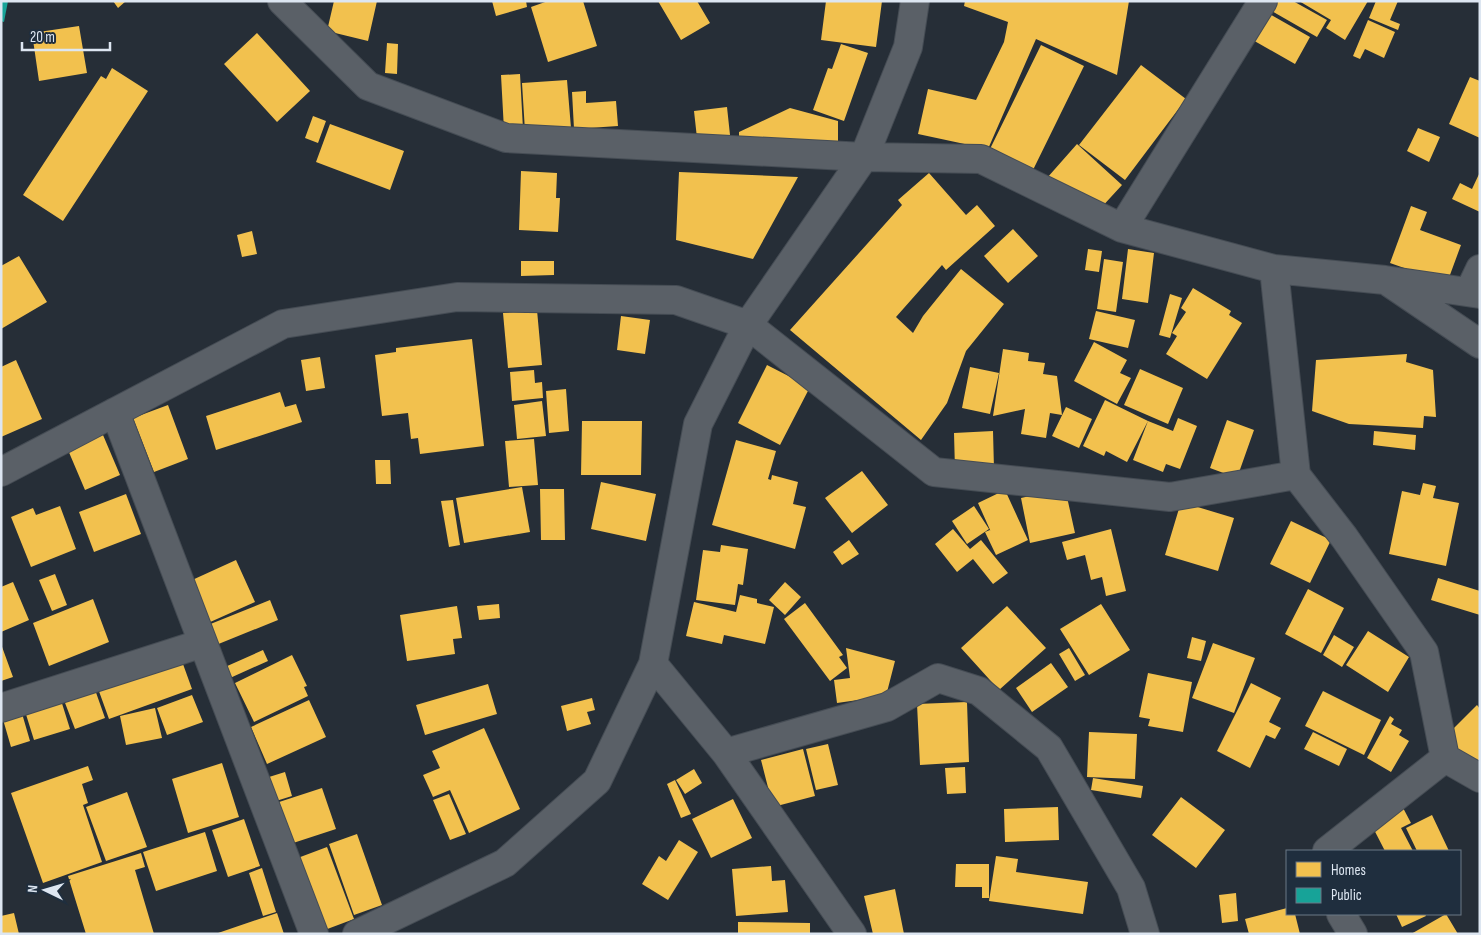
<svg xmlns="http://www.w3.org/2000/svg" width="1481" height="935" font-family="'Sofia Sans Condensed',sans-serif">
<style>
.homes{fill:#f2c14e}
.public{fill:#17a398}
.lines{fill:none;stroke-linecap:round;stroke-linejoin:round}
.minor-casing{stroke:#454c54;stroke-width:30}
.minor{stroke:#5a6067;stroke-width:28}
</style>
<rect width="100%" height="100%" fill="#262e37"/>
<path class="homes" d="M113,1H126L118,8Z
M334,1H377L368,41L327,31Z
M492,1H526L527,7L496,16Z
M548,1H583L597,46L548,62L531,7Z
M658,1H697L710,23L681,40Z
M826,1H882L876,47L821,40Z
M965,1H1129L1117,75L1036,39L988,149L918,134L928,89L976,100L1004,42L1008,22L964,6Z
M1275,1H1293L1327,20L1317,37L1270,10Z
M1299,1H1368L1345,40L1326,28L1331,20Z
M1376,1H1398L1390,20L1400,24L1398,30L1369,18Z
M1266,12L1310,37L1295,64L1251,39Z
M1368,20L1395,32L1384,58L1365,49L1360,59L1353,56Z
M79,26L87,73L39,81L32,33Z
M257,33L310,91L277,122L224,64Z
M387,43L398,44L397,74L385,73Z
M841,44L868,53L844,121L813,110L828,68L832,69Z
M1041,45L1084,66L1032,172L989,151Z
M1141,65L1186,99L1125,180L1079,145Z
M112,68L148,91L63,221L23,195L101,76L106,79Z
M520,74L523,129L504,130L501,75Z
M1470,77L1480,81V138L1449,124Z
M567,80L571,128L525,131L522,83Z
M586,91V103L616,101L618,126L574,129L572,92Z
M727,107L730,135L697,138L694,111Z
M790,108L838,121V143L739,141V132Z
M313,116L326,121L318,143L305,138Z
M330,124L404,151L390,190L316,162Z
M1418,128L1440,137L1429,162L1407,151Z
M1077,144L1122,185L1099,210L1047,178Z
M521,171L557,173L556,198H560L558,232L519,230Z
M679,172L798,177L753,259L676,240Z
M1480,172V212L1452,199L1460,183L1472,189Z
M929,173L966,215L977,205L995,226L946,270L942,265L896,317L913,333L923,316L961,269L1004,304L966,351L947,403L921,440L790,330L902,205L898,200Z
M1411,206L1427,212L1420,230L1461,245L1447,283L1390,263Z
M1013,229L1038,256L1008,283L984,256Z
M252,231L257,254L242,257L237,235Z
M1088,249L1102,251L1099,272L1085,270Z
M1128,249L1154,253L1148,303L1122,299Z
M19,256L47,302L1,329V266Z
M1104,259L1123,262L1116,312L1097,309Z
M521,261H554V275L521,276Z
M1193,288L1231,311L1229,315L1242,323L1207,379L1166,354L1177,336L1172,333L1186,312L1181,308Z
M1170,294L1182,298L1170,338L1159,335Z
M537,310L542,365L508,368L503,313Z
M1096,311L1135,320L1128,348L1089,339Z
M621,316L650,320L645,354L617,350Z
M472,339L484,446L420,454L418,438L411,439L408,413L382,416L375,355L396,352V348Z
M1094,342L1127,360L1120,373L1131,378L1117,404L1074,381Z
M1003,349L1029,353L1028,361L1045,363L1043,374L1057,376L1062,415L1050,413L1046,438L1021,434L1025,409L993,416Z
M1407,354L1406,362L1433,370L1436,417L1424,416L1423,428L1349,424L1312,411L1316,360Z
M320,357L325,388L306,391L301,360Z
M16,360L42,419L1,437V367Z
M767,365L810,387L780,445L738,423Z
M970,367L999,373L990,414L962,408Z
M1140,369L1183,388L1168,424L1124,405Z
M534,370L535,383L542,382L543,398L512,401L510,372Z
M566,389L569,431L549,433L546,391Z
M280,392L285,407L296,404L302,422L216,450L206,416Z
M1105,400L1148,421L1127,462L1106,451L1104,456L1083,446Z
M542,401L546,436L517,439L514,405Z
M168,405L188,459L154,472L133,418Z
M1066,407L1092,419L1079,448L1052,436Z
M1178,418L1197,426L1180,469L1166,464L1163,472L1133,460L1148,421L1173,431Z
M1227,420L1254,430L1237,478L1210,468Z
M582,421H642L641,475H581Z
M993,431L994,469L955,470L954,433Z
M1374,431L1416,435L1415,450L1373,445Z
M103,435L120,475L85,490L68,450Z
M534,439L538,485L509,487L505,441Z
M736,440L776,451L768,479L771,480L772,475L798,482L793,504L806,507L795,549L712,525Z
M375,460H390L391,484H376Z
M862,471L888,505L852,533L825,498Z
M601,482L656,494L646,541L591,529Z
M1423,483L1436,486L1433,498L1459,503L1446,566L1389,554L1402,491L1420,495Z
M522,487L530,532L464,543L456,498Z
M1065,488L1075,533L1030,543L1021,498Z
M540,489H564L565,540H541Z
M1005,490L1028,540L996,555L985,532L990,530L991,532L978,503Z
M126,494L141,534L94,552L79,512Z
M453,500L460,545L449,547L441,501Z
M1181,502L1234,518L1218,571L1165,555Z
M60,506L76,549L31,567L11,517L33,508L36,515Z
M974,506L989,529L967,544L952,521Z
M1291,521L1331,540L1310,583L1270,564Z
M953,529L970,549L981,540L1008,573L993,584L973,559L957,572L935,544Z
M1111,529L1126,591L1106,596L1102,577L1091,580L1085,555L1067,560L1062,542Z
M849,540L859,554L842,565L833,552Z
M721,545L748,549L743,585L738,584L735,605L696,600L703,550L720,552Z
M236,560L255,602L208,623L190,581Z
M55,574L67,605L52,611L39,580Z
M1438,578L1480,591V615L1431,600Z
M13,582L29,620L1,632V587Z
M785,582L801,597L785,615L769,600Z
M1308,589L1344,608L1321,653L1285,634Z
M740,595L757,599V603L774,607L765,644L724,635L722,644L686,636L694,602L736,612Z
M93,599L109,642L49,666L33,623Z
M270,600L278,620L216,645L208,625Z
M805,603L843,655L839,657L847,668L830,681L784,619Z
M499,604L500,618L479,620L477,606Z
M1101,604L1130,650L1089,675L1060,629Z
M457,606L462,638L453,639L455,654L407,661L400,615Z
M1007,606L1046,648L999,690L961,648Z
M1368,631L1409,657L1388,692L1346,665Z
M1334,635L1354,647L1342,667L1323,655Z
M1192,637L1206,641L1201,661L1187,658Z
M1213,643L1255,658L1234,713L1192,698Z
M1,644L13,677L1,681Z
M846,648L895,661L886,696L837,703L834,680L850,678Z
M1069,648L1085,675L1075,681L1059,654Z
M263,650L268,661L230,678L225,667Z
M179,653L192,689L109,719L96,683Z
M292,655L307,686L304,687L308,696L254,722L235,683Z
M1051,663L1068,687L1032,712L1016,688Z
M1148,673L1192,682L1183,732L1148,726L1150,719L1139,717Z
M1251,683L1281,698L1269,722L1281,728L1275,739L1266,735L1250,768L1217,751Z
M93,684L105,718L75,729L62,695Z
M488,684L497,714L425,735L416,705Z
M1323,691L1381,720L1364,755L1305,726Z
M192,695L203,722L167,735L157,708Z
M60,697L70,729L34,740L24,708Z
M592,698L595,710L587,712L591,724L567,731L561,706Z
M309,700L326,737L267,764L251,727Z
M967,702L969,762L920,765L917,704Z
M1477,705L1480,709V770L1444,738Z
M155,708L162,738L126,745L120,716Z
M21,710L30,741L11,747L2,716Z
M1390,716L1394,719L1391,724L1402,730L1399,735L1409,741L1391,772L1367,758Z
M484,728L520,809L469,833L450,790L433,797L423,775L440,768L432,751Z
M1089,732L1137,734L1135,779L1087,777Z
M1313,732L1347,749L1339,766L1304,749Z
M828,744L838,785L816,790L806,749Z
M803,749L815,796L773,807L761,760Z
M222,763L239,817L188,833L172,779Z
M88,766L93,780L82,784L88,803L83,805L102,862L43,883L11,793Z
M965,767L966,793L947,794L945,768Z
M694,769L702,783L685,794L676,780Z
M285,772L292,796L276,801L269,777Z
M1093,778L1143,786L1141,798L1091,790Z
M675,780L691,814L681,818L667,784Z
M322,788L336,829L287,845L273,804Z
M127,792L147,847L106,861L86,807Z
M449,794L466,834L450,840L433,800Z
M1181,797L1225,830L1196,868L1152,835Z
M733,799L752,838L711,858L692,819Z
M1401,804L1411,823L1401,828L1413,851H1385L1369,820Z
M1058,807L1059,840L1005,842L1004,809Z
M1432,815L1449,851H1417L1406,828Z
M244,819L260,866L228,877L212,830Z
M205,832L217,871L156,891L143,852Z
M357,834L382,905L354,915L329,844Z
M679,840L698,852L668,900L642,884L659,856L666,861Z
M327,847L354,919L322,931L295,859Z
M141,853L145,867L135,870L154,934H86L68,876Z
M996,856L1018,859L1016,872L1088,882L1083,914L989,901Z
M956,864H989V898H982V887H955Z
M771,866L772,881L785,880L788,912L736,916L732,869Z
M262,868L276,912L263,916L249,873Z
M895,889L904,934H873L864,896Z
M1236,893L1238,921L1222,923L1219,895Z
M1287,908V914H1295L1300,934H1249L1245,919Z
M14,913L19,934H1V916Z
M277,913L284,934H218V933Z
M1396,914H1425L1426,916L1402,927Z
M1446,914L1458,934H1411Z
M738,922L810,923V934H738Z"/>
<path class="public" d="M1,1H8L4,22L1,21Z"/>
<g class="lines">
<defs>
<path id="minor" d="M282,1L368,86L506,138L864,157L981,159L1122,228L1274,269L1385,280L1480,294
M1122,228L1263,1
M1274,269L1296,475L1344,537L1424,652L1445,758L1480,778
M1390,283L1480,344
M1469,292L1480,269
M115,412L314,934
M1,472L283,324L457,297L676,300L748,325L934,472L1170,497L1296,475
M653,664L726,753L852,934
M1,708L203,643
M726,753L887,707L938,678L979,691L1049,748L1131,888L1145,934
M1327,851L1445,758
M1341,914L1353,934
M357,934L505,863L597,781L653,664L698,424L748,325L864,157L908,47L915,1"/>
</defs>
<use href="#minor" class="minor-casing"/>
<use href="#minor" class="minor"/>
</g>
<rect width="1481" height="935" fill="none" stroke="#dde6f1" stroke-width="5"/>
<rect x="1286" y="850" width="175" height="65" fill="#1f2e3e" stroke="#6b7886"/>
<rect x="1296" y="862" width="25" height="15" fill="#f2c14e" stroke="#6b7886"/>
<text x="1331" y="875" font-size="15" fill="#dde6f1">Homes</text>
<rect x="1296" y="888" width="25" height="15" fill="#17a398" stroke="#6b7886"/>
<text x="1331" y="900" font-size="15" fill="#dde6f1">Public</text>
<g transform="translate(45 890) rotate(275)" stroke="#1f2e3e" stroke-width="4" paint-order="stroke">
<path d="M0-4L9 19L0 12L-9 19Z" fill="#dde6f1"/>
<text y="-8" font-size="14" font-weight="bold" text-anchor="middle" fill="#dde6f1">N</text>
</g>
<path d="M22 42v8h88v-8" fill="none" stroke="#dde6f1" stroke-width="2.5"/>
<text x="30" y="42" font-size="15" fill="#dde6f1" stroke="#1f2e3e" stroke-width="4" paint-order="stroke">20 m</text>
</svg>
